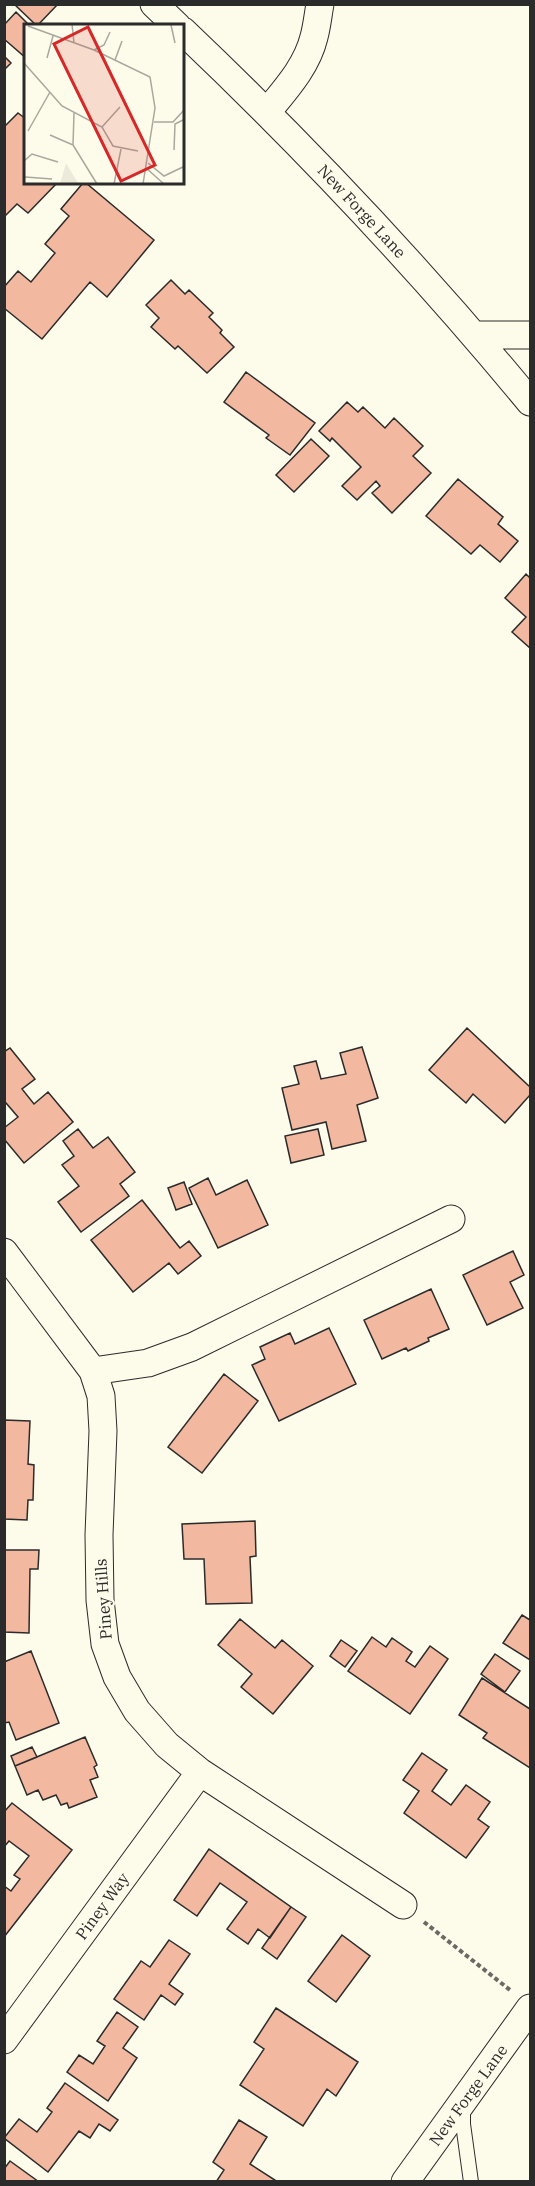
<svg xmlns="http://www.w3.org/2000/svg" width="535" height="2186" font-family="'IBM Plex Serif',serif">
<style>
.building{fill:#f2b8a0;stroke:#2b2b2b;stroke-width:1.5}
.lines{fill:none;stroke-linecap:round;stroke-linejoin:round}
.service-casing{stroke:#2b2b2b;stroke-width:16}
.minor-casing{stroke:#2b2b2b;stroke-width:29}
.path{stroke:#6a6964;stroke-width:4;stroke-dasharray:4.5 3;stroke-linecap:butt}
.service{stroke:#fdfbea;stroke-width:14}
.minor{stroke:#fdfbea;stroke-width:27}
.labels{text-anchor:middle;stroke-width:4.5;stroke-linejoin:round;paint-order:stroke}
.street-label{font-size:16px;fill:#2b2b2b;stroke:#fdfbea}
.inset-road{fill:none;stroke:#a9a89e;stroke-width:1.5}
.view{fill:#d62828;fill-opacity:0.15;stroke:#d62828;stroke-width:3}
.inset-edge{fill:none;stroke:#2b2b2b;stroke-width:3}
</style>
<rect width="100%" height="100%" fill="#fdfbea"/>
<path class="building" d="M14,4H58L37,26Z
M16,12L30,26H26V58L4,39V25Z
M4,56L11,63L4,70Z
M18,113L26,119V183H57L28,213L17,204L4,217V127Z
M83,183H86L154,240L107,297L90,282L42,339L4,308V287L18,271L31,282L55,253L45,244L69,216L61,209Z
M171,280L185,294L189,290L213,313L209,317L222,330L220,333L234,347L207,373L178,346L175,349L151,327L159,318L146,305Z
M246,372L315,423L290,455L266,438L269,435L224,402Z
M347,402L358,412L363,407L385,428L394,418L423,446L413,456L431,473L392,513L372,493L380,486L376,481L357,500L342,486L361,467L332,438L330,441L319,431Z
M311,439L329,456L294,492L276,475Z
M458,479L503,517L498,524L518,541L500,562L480,545L471,554L426,516Z
M526,574L530,578V648L512,632L526,617L505,598Z
M467,1028L530,1087V1095L505,1123L473,1094L466,1103L429,1070Z
M362,1047L378,1098L357,1105L366,1141L332,1149L326,1122L292,1130L282,1088L299,1084L294,1066L316,1061L321,1079L346,1074L340,1053Z
M10,1048L35,1079L22,1089L34,1104L48,1092L73,1122L24,1163L4,1139V1128L18,1117L6,1103L4,1104V1052Z
M78,1129L93,1148L108,1137L135,1172L120,1184L129,1196L81,1232L58,1202L79,1186L62,1165L74,1156L63,1141Z
M318,1129L324,1155L291,1163L285,1136Z
M208,1178L216,1195L247,1180L268,1225L218,1248L189,1188Z
M184,1182L192,1204L176,1210L168,1188Z
M142,1200L180,1248L189,1241L201,1256L178,1274L169,1263L133,1292L91,1240Z
M513,1251L524,1275L510,1282L523,1308L487,1325L463,1275Z
M431,1289L449,1329L428,1338L429,1341L408,1351L406,1348L382,1359L364,1320Z
M329,1328L356,1384L279,1421L252,1365L265,1359L260,1347L290,1333L295,1344Z
M224,1374L258,1401L202,1473L168,1447Z
M4,1420L30,1421L28,1464L34,1465L33,1500H28L27,1520L4,1519Z
M255,1521L256,1556L250,1557L252,1603L206,1604L204,1559H184L182,1524Z
M4,1550H39L38,1569H30L29,1633L4,1632Z
M522,1615L530,1620V1660L503,1643Z
M240,1619L275,1648L282,1640L313,1666L273,1714L241,1687L252,1674L218,1645Z
M372,1637L386,1647L392,1638L412,1652L406,1661L415,1667L430,1646L448,1659L410,1714L348,1671Z
M341,1640L357,1651L345,1667L330,1656Z
M31,1651L59,1723L16,1740L9,1722L4,1723V1662Z
M495,1654L520,1671L505,1692L481,1674Z
M482,1678L530,1709V1768L483,1738L487,1733L459,1715Z
M85,1737L97,1765L94,1767L98,1777L90,1780L97,1797L69,1808L67,1803L61,1805L56,1795L43,1800L38,1790L27,1795L15,1766Z
M32,1747L37,1757L15,1766L11,1756Z
M422,1753L447,1770L432,1791L451,1805L466,1785L490,1802L478,1819L489,1827L466,1858L404,1813L419,1791L403,1780Z
M12,1803L72,1850L4,1937V1886L11,1891L20,1879L14,1875L29,1856L9,1841L4,1847V1812Z
M209,1849L291,1907L270,1938L258,1929L248,1944L227,1929L247,1902L220,1883L197,1916L174,1900Z
M291,1907L306,1917L277,1959L262,1948Z
M342,1935L370,1956L336,2002L308,1981Z
M169,1940L190,1954L169,1984L183,1994L175,2005L161,1995L144,2020L114,1999L141,1961L150,1967Z
M276,2008L358,2062L336,2096L327,2089L303,2126L240,2085L264,2049L254,2042Z
M117,2012L138,2027L123,2048L137,2058L108,2101L67,2072L79,2055L93,2064L105,2046L97,2041Z
M65,2083L118,2120L110,2131L99,2124L90,2138L79,2131L48,2172L4,2138L19,2119L37,2132L52,2112L47,2108Z
M239,2120L267,2137L250,2164L278,2182H216L224,2170L213,2162Z
M10,2161L39,2182H4V2169Z"/>
<g class="lines">
<defs>
<path id="service" d="M463,2106V2124L471,2182"/>
<path id="minor" d="M154,4L177,26
M183,31C306,148 422,271 530,402
M267,112C286,89 307,66 314,37C317,26 318,15 320,4
M475,335H530
M4,1252L93,1371L101,1396L103,1431L99,1535L100,1600L105,1644L117,1677L137,1711L167,1745L200,1772L403,1905
M93,1371L148,1363L192,1347L451,1219
M4,2040L200,1772
M405,2182L530,2008"/>
</defs>
<use href="#service" class="service-casing"/>
<use href="#minor" class="minor-casing"/>
<path class="path" d="M424,1922L510,1990"/>
<use href="#service" class="service"/>
<use href="#minor" class="minor"/>
</g>
<g class="labels">
<g class="street-label">
<text transform="translate(362 211) rotate(47)" y="6">New Forge Lane</text>
<text transform="translate(103 1599) rotate(-94)" y="6">Piney Hills</text>
<text transform="translate(102 1906) rotate(-54)" y="6">Piney Way</text>
<text transform="translate(468 2095) rotate(-54)" y="6">New Forge Lane</text>
</g>
</g>
<g transform="translate(24 24)">
<rect width="160" height="160" fill="#fdfbea"/>
<path d="M42,139L54,159L53,160H36Z" fill="#ecebdb"/>
<path class="inset-road" d="M48,0L50,19M129,0H148M147,1L151,19M4,2L70,26L126,53L131,84L119,160M70,26L80,21L86,8M23,34L29,12M91,36L98,17M0,39L38,82L78,103L89,122L114,127M50,89L49,121L73,160M130,98H149L161,85M78,103L96,83M4,107L26,68M26,111L49,121M150,126L151,100L161,95M0,137L8,130L34,138M124,139L140,152L161,142M122,144L140,160M1,153L28,155M90,160L97,125"/>
<path class="view" d="M64,3L131,141L97,157L30,20Z"/>
<rect width="160" height="160" class="inset-edge"/>
</g>
<rect width="535" height="2186" fill="none" stroke="#2b2b2b" stroke-width="12"/>
</svg>
